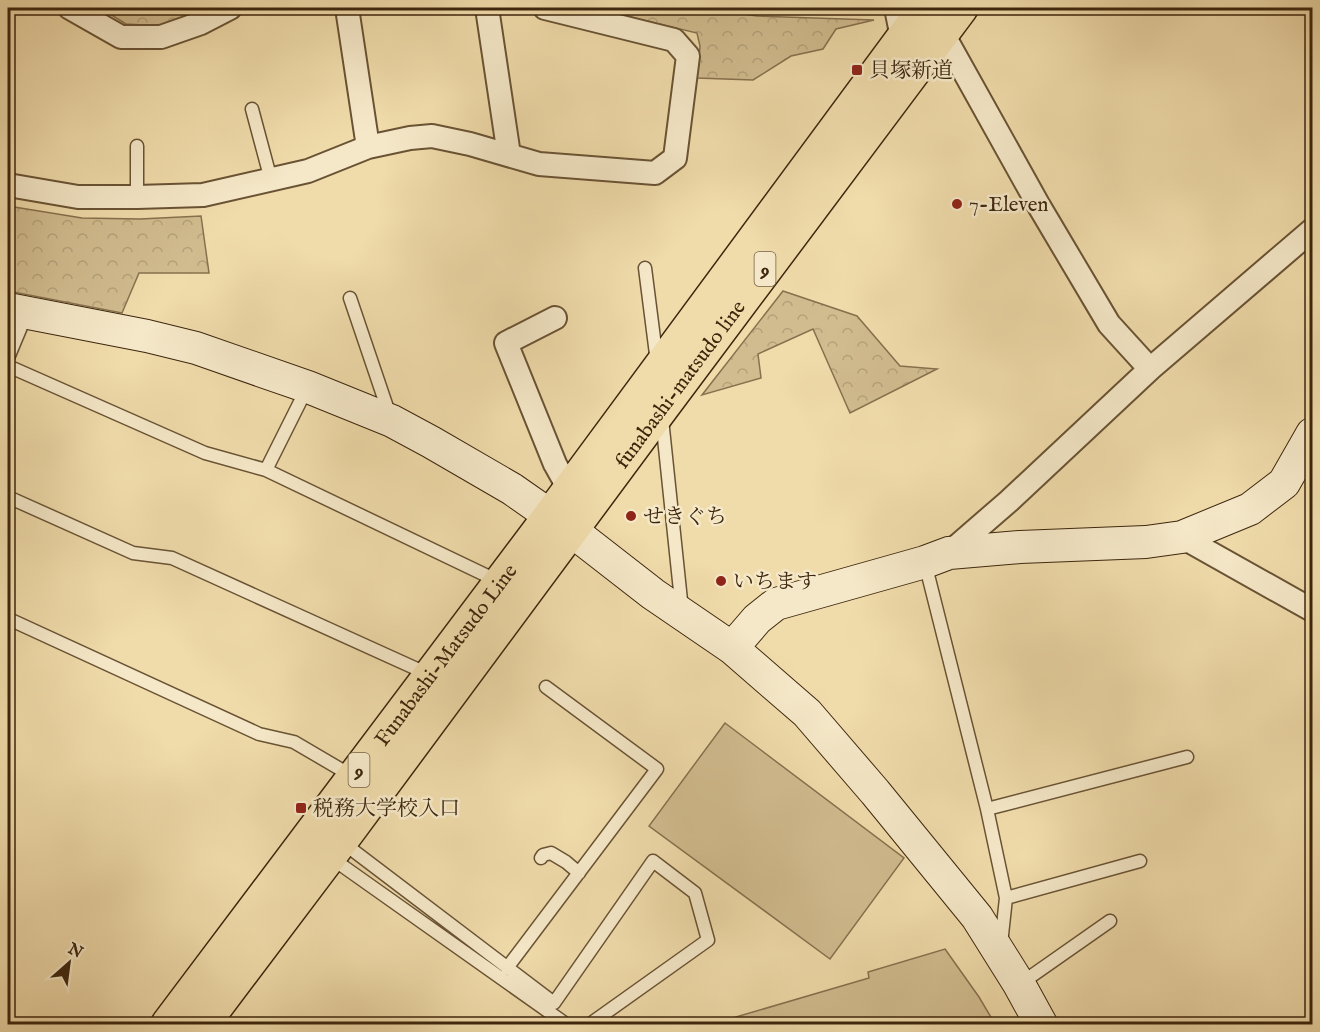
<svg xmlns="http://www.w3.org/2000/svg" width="1320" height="1032" font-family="'IM FELL English','Noto Serif JP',serif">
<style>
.grass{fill:#d1bc8f;stroke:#86714e;stroke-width:1.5}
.forest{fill:url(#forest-crowns);stroke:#86714e;stroke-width:1.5}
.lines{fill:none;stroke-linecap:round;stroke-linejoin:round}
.lane-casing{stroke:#695334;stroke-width:15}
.street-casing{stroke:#695334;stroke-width:26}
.secondary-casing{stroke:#3c260d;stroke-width:34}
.primary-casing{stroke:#3c260d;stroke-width:36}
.lane{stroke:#f5e8c8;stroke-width:12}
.street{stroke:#f5e8c8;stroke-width:22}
.secondary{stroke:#f5e8c8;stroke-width:32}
.primary{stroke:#f0dbaa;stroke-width:33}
.poi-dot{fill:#8f2418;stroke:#f5e8c8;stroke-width:2}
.labels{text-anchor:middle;stroke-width:5;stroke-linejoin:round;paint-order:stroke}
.shield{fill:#f5e8c8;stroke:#746045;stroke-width:1.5}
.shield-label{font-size:20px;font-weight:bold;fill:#3c260d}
.poi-label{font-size:21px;fill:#3c260d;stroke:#f5e8c8;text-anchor:start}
.street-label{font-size:21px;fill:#3c260d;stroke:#f5e8c8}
</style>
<defs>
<pattern id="forest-crowns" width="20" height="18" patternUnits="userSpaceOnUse" patternTransform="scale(1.5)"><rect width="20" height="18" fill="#d1bc8f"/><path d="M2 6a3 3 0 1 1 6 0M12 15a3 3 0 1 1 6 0" fill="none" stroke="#b4a17a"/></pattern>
</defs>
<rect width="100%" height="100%" fill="#f0dbaa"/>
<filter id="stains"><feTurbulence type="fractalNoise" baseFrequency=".00333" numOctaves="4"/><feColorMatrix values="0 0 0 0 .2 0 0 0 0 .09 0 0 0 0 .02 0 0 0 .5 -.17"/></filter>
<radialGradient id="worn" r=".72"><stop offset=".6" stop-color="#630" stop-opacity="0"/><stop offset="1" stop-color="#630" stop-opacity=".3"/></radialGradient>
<path class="grass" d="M725,723L904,858L830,959L649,826Z
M945,949L979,997L995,1024H712L869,978L868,972Z"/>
<path class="forest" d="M100,8H205L161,26L126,24Z
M593,8H701L757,16L874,20L836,29L823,49L791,56L753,80L697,78L700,46L697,33Z
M8,206L82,218L140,219L201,216L209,273H139L122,313L8,291Z
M783,291L857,316L900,366L937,369L850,413L813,329L758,354L761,378L702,395Z"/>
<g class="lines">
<defs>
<path id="lane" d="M252,109L271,180
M137,146V197
M645,268L657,362
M350,298L390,416
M8,358L26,315
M8,366L205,453L266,470L500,582
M662,419L682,610
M266,470L307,388
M8,497L133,553L172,558L428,674
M925,563L987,809L1006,898L1001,944
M8,619L11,620L259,734L294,742L352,776
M987,809L1187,757
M342,842L554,1003L653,861L695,893L708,940L590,1024
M330,857L566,1024
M541,858L543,855L551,853L566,862L579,873
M1006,898L1140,861
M507,968L657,769L546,687
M1020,984L1110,921"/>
<path id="street" d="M70,8L121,37H161L201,23L230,8
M347,8L368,147
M487,8L509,155
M896,8L902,38
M942,32L1039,206L1109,324L1150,369
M8,185L78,197H137L203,195L308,171L368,147L410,138L432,136L470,144L539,164L655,173L675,158L688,56L674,40L545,8
M555,318L506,343L555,464L569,489
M1182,537L1312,610
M949,553L1009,501L1150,369L1312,230"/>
<path id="secondary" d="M8,309L147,336L196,348L308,387L392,421L431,442L512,489L572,531L653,594L732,648L807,713L875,792L977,917L1019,984L1041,1024
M732,648L757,619L776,604L925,562L949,553L1020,547L1146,542L1182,537L1250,509L1284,483L1312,434"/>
<g id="primary">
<path id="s1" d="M168,1024L550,516L925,8"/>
<path id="s2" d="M203,1024L341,841L661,409L961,8"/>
</g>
</defs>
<use href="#lane" class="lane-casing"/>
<use href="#street" class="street-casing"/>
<use href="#secondary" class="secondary-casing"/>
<use href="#primary" class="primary-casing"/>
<use href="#lane" class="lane"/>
<use href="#street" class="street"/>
<use href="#secondary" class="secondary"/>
<use href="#primary" class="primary"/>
</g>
<g class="poi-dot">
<rect x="851" y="64" width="12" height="12" rx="3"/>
<circle cx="957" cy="204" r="6"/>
<circle cx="631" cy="516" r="6"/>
<circle cx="721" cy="581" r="6"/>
<rect x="295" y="802" width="12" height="12" rx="3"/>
</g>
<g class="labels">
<g class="shield">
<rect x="754.5" y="252" width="21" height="34" rx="4.5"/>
<rect x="348.5" y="753" width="21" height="34" rx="4.5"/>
</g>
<g class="shield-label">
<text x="765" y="276">9</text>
<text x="359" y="777">9</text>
</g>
<g class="poi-label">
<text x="869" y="77">貝塚新道</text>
<text x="969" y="211">7-Eleven</text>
<text x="643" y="523">せきぐち</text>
<text x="733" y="588">いちます</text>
<text x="313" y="815">税務大学校入口</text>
</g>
<g class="street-label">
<text dy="7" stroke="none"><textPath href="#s2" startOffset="798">funabashi-matsudo line</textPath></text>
<text dy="7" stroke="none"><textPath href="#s1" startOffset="462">Funabashi-Matsudo Line</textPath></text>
</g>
</g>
<rect width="1320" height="1032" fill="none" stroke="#f0dbaa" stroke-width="30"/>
<rect x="9" y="9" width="1302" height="1014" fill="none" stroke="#3c260d" stroke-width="3"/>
<rect x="15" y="15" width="1290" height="1002" fill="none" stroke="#3c260d" stroke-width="1.5"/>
<g transform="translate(69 963) rotate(28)" stroke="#f5e8c8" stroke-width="4.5" paint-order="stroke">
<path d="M0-4.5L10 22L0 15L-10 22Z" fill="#3c260d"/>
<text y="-9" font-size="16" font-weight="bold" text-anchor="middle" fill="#3c260d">N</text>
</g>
<rect width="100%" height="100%" filter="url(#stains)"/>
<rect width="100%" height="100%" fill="url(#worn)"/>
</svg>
